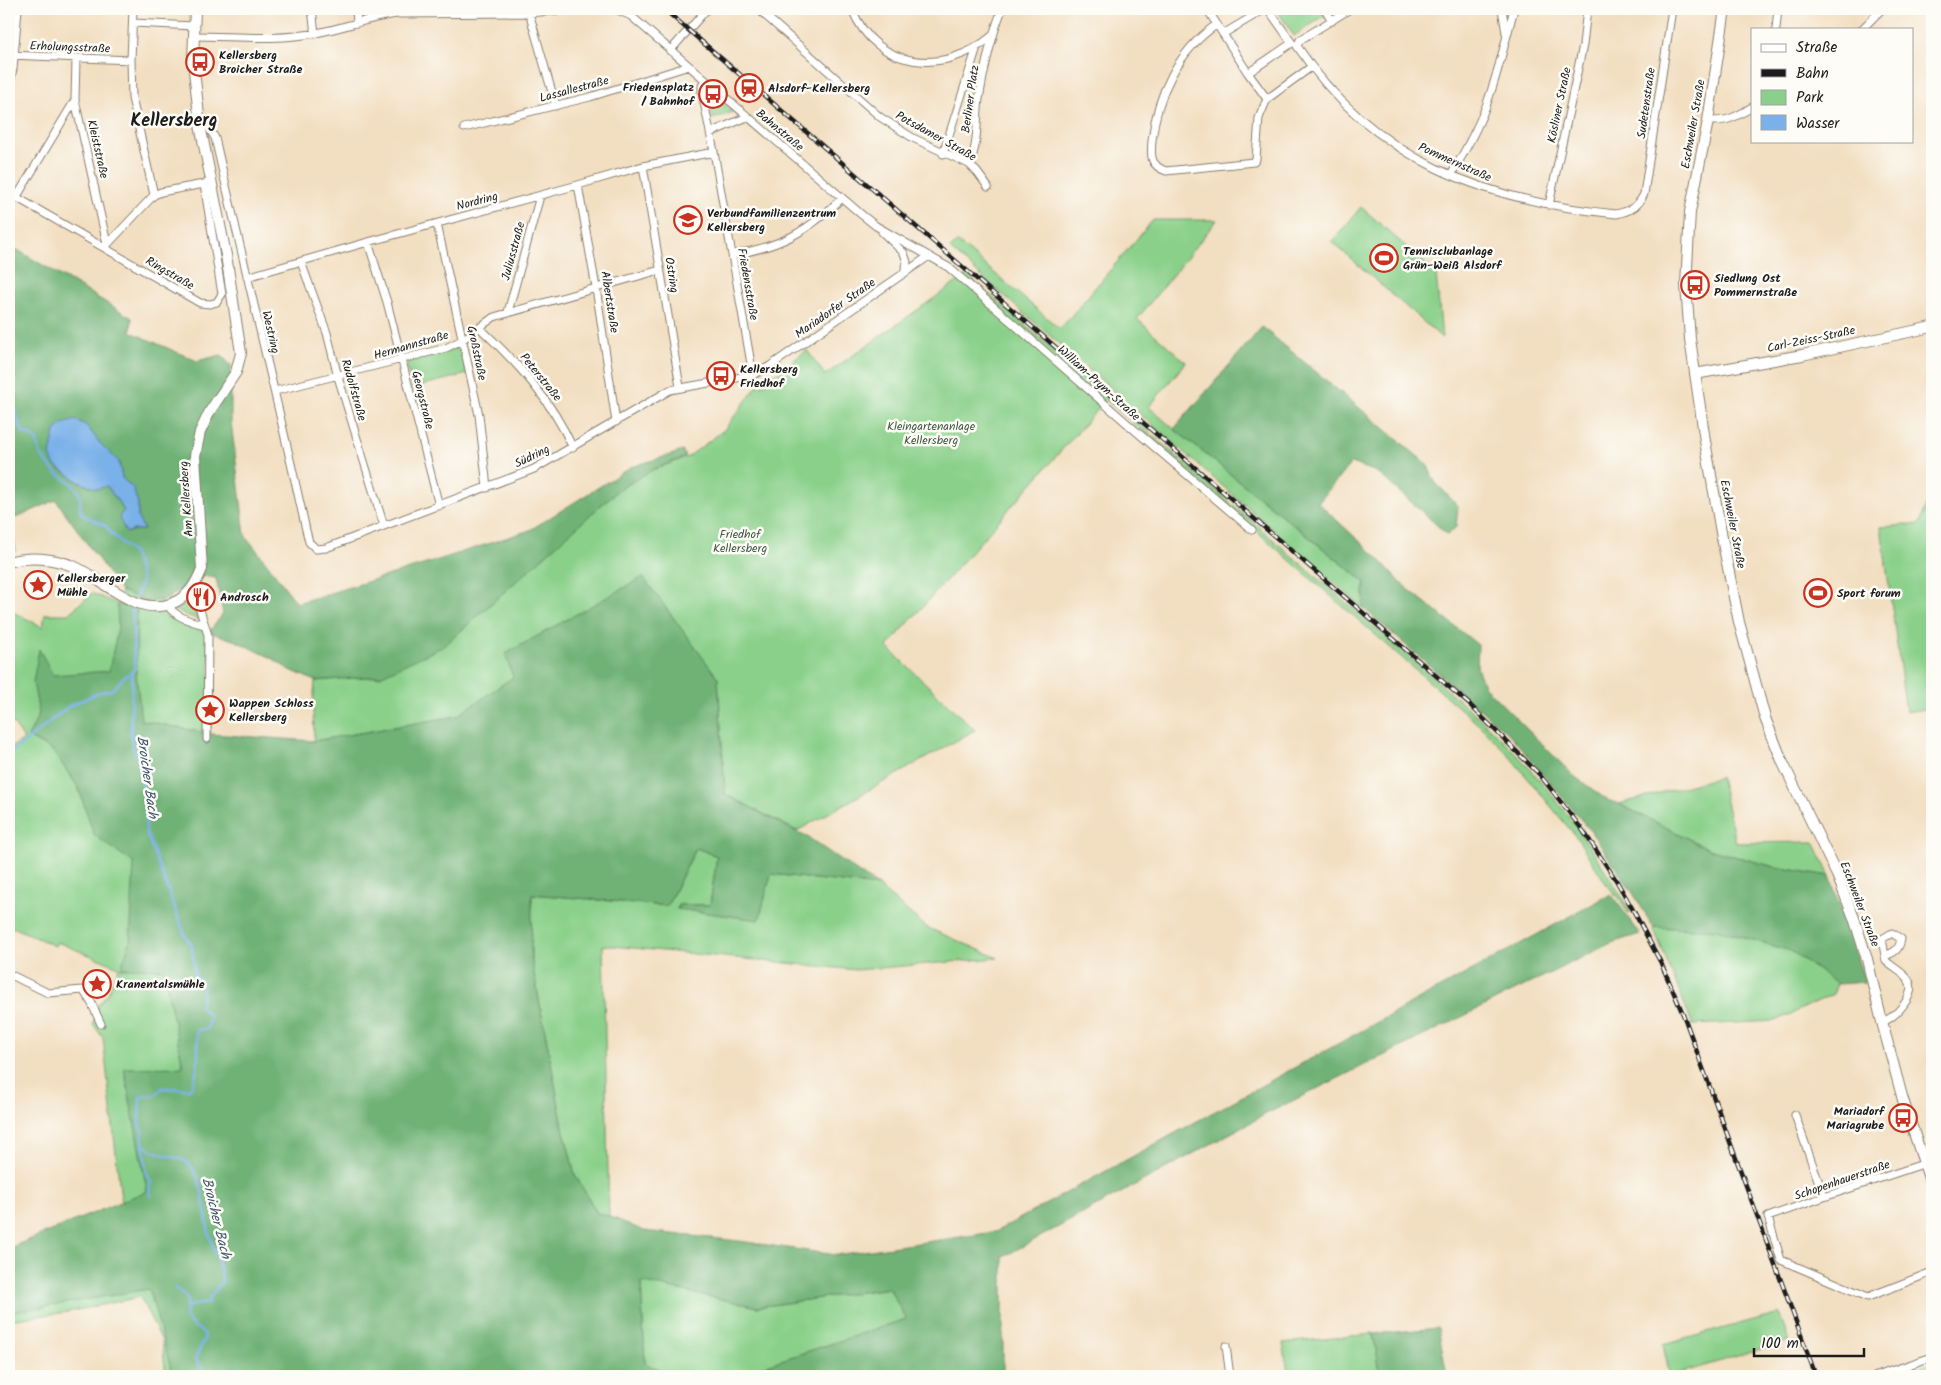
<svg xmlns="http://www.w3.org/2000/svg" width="1941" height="1385" font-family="Kalam,sans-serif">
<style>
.green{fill:#8ad08a;stroke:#537653;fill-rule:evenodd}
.forest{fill:#6fb276;stroke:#466749;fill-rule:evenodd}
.water{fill:#7ab1e9;stroke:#4b6682}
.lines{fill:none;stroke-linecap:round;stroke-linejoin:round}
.stream{stroke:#7ab1e9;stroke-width:2.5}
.street-casing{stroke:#877d6e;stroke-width:9}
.secondary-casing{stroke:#877d6e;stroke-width:12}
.street{stroke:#fff;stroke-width:7}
.secondary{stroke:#fff;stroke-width:10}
.rail-casing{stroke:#1c1c1c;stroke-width:4.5}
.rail{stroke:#fdfcf7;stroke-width:2.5;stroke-dasharray:8;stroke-linecap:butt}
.labels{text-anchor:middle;stroke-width:5;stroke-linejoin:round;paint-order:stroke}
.street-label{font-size:12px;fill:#1c1c1c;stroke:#fdfcf7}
.poi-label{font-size:12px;font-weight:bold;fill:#1c1c1c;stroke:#fdfcf7;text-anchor:start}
.park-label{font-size:12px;fill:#425b42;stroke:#fdfcf7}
.water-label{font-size:14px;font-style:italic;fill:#42586e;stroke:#fdfcf7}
.district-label{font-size:18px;font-weight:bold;fill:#1c1c1c;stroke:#fdfcf7}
</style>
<rect width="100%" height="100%" fill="#fdfcf7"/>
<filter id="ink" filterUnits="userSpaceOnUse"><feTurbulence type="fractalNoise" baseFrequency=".02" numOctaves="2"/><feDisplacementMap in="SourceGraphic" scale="10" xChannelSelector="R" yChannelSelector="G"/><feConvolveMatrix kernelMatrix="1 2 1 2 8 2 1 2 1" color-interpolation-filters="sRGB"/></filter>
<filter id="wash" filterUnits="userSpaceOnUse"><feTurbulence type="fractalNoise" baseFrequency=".0096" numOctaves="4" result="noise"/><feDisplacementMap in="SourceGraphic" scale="20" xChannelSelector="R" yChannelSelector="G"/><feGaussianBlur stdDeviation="1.12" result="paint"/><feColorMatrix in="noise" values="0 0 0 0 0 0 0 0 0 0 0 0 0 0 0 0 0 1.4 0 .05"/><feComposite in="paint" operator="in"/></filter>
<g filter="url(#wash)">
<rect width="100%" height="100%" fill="#f2dec0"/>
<path class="green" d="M1276,9H1324L1327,14L1294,36Z
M707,89L733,112L713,119Z
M1361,207L1436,273L1442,338L1332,242Z
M1153,220H1217L1137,319L1186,362L1149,407L1174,429L1365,582L1363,608L950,249L958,242L1060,329Z
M967,275L1476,715C1491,730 1508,744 1522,760C1565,806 1599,859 1631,912L1628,913L1619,898L1607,885L1577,838L1506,752L1479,725L1106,400L887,647L975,730L797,831L725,794L718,678L506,654L514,677L457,716L314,741L313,704L315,681L380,676L593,512L618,490L652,470L688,457L724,430L758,385L761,386L807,350L825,375Z
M461,345L467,374L412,388L406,362L447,351Z
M9,367L68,381L133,465L159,599L167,613L166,617L209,632L210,734L278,1376H166L162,1341L140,1297L68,1312L9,1320V1248L122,1208L103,1038L93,1024L98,1005L108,993L119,967L57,942L55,946L13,927L9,936V749L24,739L9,717V610L43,627L45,614H68L92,593L117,604V608L124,612V605L120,597L121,590L54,496L9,518L16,551L9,552ZM38,732L94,791L86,810L78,787L53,751L28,737Z
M1932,428V708L1906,712L1881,527L1920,524L1930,493Z
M190,602L199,620L174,610Z
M1720,777L1736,843L1814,842L1830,876L1775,867L1711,850L1619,804Z
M696,848L717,856L710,905H678L759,920L771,874L878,886L926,927L998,958L856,970L603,945L609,1216L597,1213L575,1175L563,1127L531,957L532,894L667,906Z
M1653,927L1720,930L1791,951L1837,984L1833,994L1776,1021L1693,1025Z
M641,1281L758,1307L889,1288L907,1319L733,1376H672L645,1364Z
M1779,1313L1789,1341L1670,1376L1663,1345Z
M1373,1334L1381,1376H1289L1283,1343Z
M1932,1363V1376H1892Z"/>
<path class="forest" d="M9,245L132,318L131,332L197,361L221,355L231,365V422L245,535L297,603L426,564L530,530L631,467L683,451L685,457L652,470L618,490L444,646L380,676L315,681L288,669L272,658L236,641L209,632L223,614L216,578L192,575L184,587L165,600L146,601L121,591L56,500L9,521ZM86,425L100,443L119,462L122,478L138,504V518L144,530H134L127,533L124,510L107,486L79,482L54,465Z
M1262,327L1427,464L1435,482L1458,506L1456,527L1448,535L1377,472L1351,463L1318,503L1380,560L1402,584L1478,645L1477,668L1485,687L1574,776L1607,800L1619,804L1711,850L1775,867L1830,876L1865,982L1837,984L1791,951L1720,930L1653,927L1633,893L1589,829L1511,736L1363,608L1365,582L1174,429Z
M643,577L718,678L725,794L809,838L878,886L771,874L759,920L677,909L678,905H710L717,856L696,848L667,906L532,894L531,957L563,1127L575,1175L597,1213L609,1216L644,1231L739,1241L836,1255L995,1232L1611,894L1640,934L1611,943L1266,1114L1003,1257V1376H733L906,1319L889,1288L758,1307L641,1282L645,1363L672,1376H173L149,1289L9,1313V1248L147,1191L124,1068L183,1067L163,969L121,968L130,942L134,863L94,835L78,787L53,751L28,737L39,714L33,682L39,649L53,675L109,671L118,627L117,604L137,608L136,671L141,720L210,734L314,741L457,716L513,677L505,654Z
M1438,1328L1447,1376H1381L1373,1334Z"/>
<path class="water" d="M76,420L86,425L100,443L119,462L122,478L133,488L138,504V518L144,530H134L126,533L119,517L124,510L107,486L97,489L79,482L54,465L50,455L55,431L62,424Z"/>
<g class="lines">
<path class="stream" d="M9,394L23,433C44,437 33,445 43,458C47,462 50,467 53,470C61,478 72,481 78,491C82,497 80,503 80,510L83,515L106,526L111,533L134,554L142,580L136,598
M134,604L132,609L135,668L132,672L131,738L133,749L139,761L146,810V832L185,935L192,946L195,975C207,986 202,993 200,1007L210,1016L207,1029L196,1030C199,1050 200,1071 190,1089L162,1088L156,1095L140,1097L139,1124L142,1131L146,1172L151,1182L149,1191L151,1196
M9,755L69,706L100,692L112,690L125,676L132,672
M144,1146C150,1149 156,1152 162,1154C171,1157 180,1157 188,1163C205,1178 204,1216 210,1237C214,1252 222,1266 222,1282L209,1298L208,1303L189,1306
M175,1288C193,1301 186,1300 186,1317C191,1328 199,1327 205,1335C202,1355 186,1354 206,1373V1376"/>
</g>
</g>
<g filter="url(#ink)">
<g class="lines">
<defs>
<path id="street" d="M133,9L131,60L132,98L154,195
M312,9L315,34
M356,9L357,23
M528,9L556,106
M615,9L631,16L862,215L876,226L948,267L969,285L1137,432L1252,530
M758,9L880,117L913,138L969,164L977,172L988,187
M852,9C876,70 945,76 992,36
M1207,9L1248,73L1267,99
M1325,9L1332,21
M1350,9L1300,40L1297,46C1373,160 1484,201 1616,214C1630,211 1638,207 1644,194L1672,9
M1502,9L1506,33
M768,18L775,9
M133,23L194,26
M1216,25C1178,51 1157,95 1152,140C1151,155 1149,165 1166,171L1254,162L1256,159L1259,118L1267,99L1311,67
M1776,29L1778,9
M1862,29L1882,9
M1223,34L1265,9
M194,36C234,36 276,41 316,33C344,28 370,17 398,14L529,13L571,9
M670,51L707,9
M9,55L131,60
M76,59L75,100L107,244
M1248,73L1292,43L1268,9
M705,80L702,86V92L714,152L753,375
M9,86L13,69L18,9
M1708,121C1727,122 1736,117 1752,107
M200,125L209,128L215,138C245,269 277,399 306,530L309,542L316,549L326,548L534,469L670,390L753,375L770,366L929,256
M464,128L590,97L689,66
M710,133L747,117
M943,154L977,47
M969,164C979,146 976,120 979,99C984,68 991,38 1002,9
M643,166L680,387
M1451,175C1464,153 1477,130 1486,106C1498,74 1505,42 1514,9
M578,185L596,288L616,422
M9,193L200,303L210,304L217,302L222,294L204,184
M16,198L75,100
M1549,205L1583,45L1587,9
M437,224L479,415L487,488
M882,232L904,253L907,262L904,273
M368,242L387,302L439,506
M106,246L154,195L161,192L209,183
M732,255C781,246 806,233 842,198
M301,262L327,333L338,377L384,526
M247,277L368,242L578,185L643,166L714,152
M508,312L540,196
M480,328C519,365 550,398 573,448
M275,391L446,348L462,340L494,317L660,270
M193,588L208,635L207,739
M167,605C177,618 190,621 205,625
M9,974L48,993L83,990L91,1002L101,1024
M1882,1022C1894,1019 1917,995 1909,981C1905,973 1893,968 1886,961L1882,939L1892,933L1901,939C1899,950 1895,952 1885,956
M1795,1115L1824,1197
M1932,1161L1824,1197L1768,1217L1781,1260L1868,1297L1932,1272
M1226,1346L1230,1376
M1876,1376L1932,1357"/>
<path id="secondary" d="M1725,9L1708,121L1690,212L1686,285L1690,339L1705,441L1722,538L1739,622L1765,718L1783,763L1837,875L1854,918L1867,959L1882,1022L1903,1100L1932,1187
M1695,374L1802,355L1932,327
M9,562C29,556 53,558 73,566C104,579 137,618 173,603C189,596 196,584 202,569L195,456L200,432L210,411L236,372L241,353L226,255L200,125L193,61L195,9"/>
</defs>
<use href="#street" class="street-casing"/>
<use href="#secondary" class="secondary-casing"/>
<use href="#street" class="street"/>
<use href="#secondary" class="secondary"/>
<defs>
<path id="rail" d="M664,9L1470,705L1540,775L1584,832L1616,880L1632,908L1661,963L1683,1014L1816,1376"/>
</defs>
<use href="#rail" class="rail-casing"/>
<use href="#rail" class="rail"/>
</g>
</g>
<defs>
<symbol id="bus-ring" viewBox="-11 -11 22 22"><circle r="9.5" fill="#fdfcf7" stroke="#c8321e" stroke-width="1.5"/><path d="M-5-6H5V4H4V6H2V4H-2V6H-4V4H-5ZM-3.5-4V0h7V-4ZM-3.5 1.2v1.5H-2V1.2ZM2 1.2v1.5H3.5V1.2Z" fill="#c8321e"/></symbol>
<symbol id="station-ring" viewBox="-11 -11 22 22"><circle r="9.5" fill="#fdfcf7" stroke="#c8321e" stroke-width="1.5"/><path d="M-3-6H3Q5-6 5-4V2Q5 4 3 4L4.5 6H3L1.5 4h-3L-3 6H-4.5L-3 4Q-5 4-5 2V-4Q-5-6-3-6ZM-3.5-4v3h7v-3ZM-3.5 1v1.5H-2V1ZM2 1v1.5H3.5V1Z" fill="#c8321e"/></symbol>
<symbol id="school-ring" viewBox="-11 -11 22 22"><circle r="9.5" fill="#fdfcf7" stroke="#c8321e" stroke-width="1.5"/><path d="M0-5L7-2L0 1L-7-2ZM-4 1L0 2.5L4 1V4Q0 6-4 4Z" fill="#c8321e"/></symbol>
<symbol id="stadium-ring" viewBox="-11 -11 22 22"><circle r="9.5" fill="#fdfcf7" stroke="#c8321e" stroke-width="1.5"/><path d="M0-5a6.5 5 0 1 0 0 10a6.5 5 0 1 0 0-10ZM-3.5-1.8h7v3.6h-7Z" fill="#c8321e"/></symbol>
<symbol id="sight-ring" viewBox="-11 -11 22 22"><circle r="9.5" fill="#fdfcf7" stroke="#c8321e" stroke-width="1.5"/><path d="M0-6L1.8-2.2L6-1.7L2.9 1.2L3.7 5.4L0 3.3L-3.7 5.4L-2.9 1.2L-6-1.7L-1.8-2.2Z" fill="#c8321e"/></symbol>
<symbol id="restaurant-ring" viewBox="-11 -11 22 22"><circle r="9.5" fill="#fdfcf7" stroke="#c8321e" stroke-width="1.5"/><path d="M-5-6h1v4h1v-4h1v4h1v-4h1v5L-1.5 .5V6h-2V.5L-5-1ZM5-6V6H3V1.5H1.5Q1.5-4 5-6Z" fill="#c8321e"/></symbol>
</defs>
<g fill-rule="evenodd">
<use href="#bus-ring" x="184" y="46" width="32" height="32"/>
<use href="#station-ring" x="733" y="72" width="32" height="32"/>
<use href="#bus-ring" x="697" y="78" width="32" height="32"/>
<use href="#school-ring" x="672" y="204" width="32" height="32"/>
<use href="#stadium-ring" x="1368" y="242" width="32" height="32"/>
<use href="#bus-ring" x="1679" y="269" width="32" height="32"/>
<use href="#bus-ring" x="705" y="360" width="32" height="32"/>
<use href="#sight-ring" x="22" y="569" width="32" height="32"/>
<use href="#stadium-ring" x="1802" y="577" width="32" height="32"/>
<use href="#restaurant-ring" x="185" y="581" width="32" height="32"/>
<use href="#sight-ring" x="194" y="694" width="32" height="32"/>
<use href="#sight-ring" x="81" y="968" width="32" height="32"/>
<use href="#bus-ring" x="1887" y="1102" width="32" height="32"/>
</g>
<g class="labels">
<g class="street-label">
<text transform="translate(70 47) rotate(2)" y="4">Erholungsstraße</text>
<text transform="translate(574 89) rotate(-15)" y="4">Lassallestraße</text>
<text transform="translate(970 99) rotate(-82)" y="4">Berliner Platz</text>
<text transform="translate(1646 103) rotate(-82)" y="4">Sudetenstraße</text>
<text transform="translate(1559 105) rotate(-78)" y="4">Kösliner Straße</text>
<text transform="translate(1693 124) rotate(-80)" y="4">Eschweiler Straße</text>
<text transform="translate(780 130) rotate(40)" y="4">Bahnstraße</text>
<text transform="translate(936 136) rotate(29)" y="4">Potsdamer Straße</text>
<text transform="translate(98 149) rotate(77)" y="4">Kleiststraße</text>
<text transform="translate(1455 162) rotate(24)" y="4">Pommernstraße</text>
<text transform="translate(477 201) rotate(-15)" y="4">Nordring</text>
<text transform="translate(513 251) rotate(-75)" y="4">Juliusstraße</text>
<text transform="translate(170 273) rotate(30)" y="4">Ringstraße</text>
<text transform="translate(672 275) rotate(81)" y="4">Ostring</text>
<text transform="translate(748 284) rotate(80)" y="4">Friedensstraße</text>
<text transform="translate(610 302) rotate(81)" y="4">Albertstraße</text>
<text transform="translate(835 308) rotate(-35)" y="4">Mariadorfer Straße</text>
<text transform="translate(271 332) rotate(77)" y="4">Westring</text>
<text transform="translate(1811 339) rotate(-12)" y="4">Carl-Zeiss-Straße</text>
<text transform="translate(411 345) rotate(-16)" y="4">Hermannstraße</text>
<text transform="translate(477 353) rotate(78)" y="4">Großstraße</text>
<text transform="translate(541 377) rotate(51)" y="4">Peterstraße</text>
<text transform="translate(1099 383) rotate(42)" y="4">William-Prym-Straße</text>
<text transform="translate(354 390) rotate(74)" y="4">Rudolfstraße</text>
<text transform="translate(423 400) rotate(76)" y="4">Georgstraße</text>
<text transform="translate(532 456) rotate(-26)" y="4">Südring</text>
<text transform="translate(186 499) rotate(-94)" y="4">Am Kellersberg</text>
<text transform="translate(1733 524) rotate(79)" y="4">Eschweiler Straße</text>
<text transform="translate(1860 904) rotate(69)" y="4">Eschweiler Straße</text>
<text transform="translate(1842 1180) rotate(-19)" y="4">Schopenhauerstraße</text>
</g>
<g class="poi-label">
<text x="219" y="59">Kellersberg<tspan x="219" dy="14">Broicher Straße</tspan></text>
<text x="694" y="91" text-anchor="end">Friedensplatz<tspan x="694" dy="14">/ Bahnhof</tspan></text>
<text x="768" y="92">Alsdorf-Kellersberg</text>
<text x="707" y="217">Verbundfamilienzentrum<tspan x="707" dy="14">Kellersberg</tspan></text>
<text x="1403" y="255">Tennisclubanlage<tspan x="1403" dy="14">Grün-Weiß Alsdorf</tspan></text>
<text x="1714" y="282">Siedlung Ost<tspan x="1714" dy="14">Pommernstraße</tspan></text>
<text x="740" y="373">Kellersberg<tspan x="740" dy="14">Friedhof</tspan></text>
<text x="57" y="582">Kellersberger<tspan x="57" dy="14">Mühle</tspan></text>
<text x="1837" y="597">Sport forum</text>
<text x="220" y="601">Androsch</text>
<text x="229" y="707">Wappen Schloss<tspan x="229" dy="14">Kellersberg</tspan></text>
<text x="116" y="988">Kranentalsmühle</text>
<text x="1884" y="1115" text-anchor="end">Mariadorf<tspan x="1884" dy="14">Mariagrube</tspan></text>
</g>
<g class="park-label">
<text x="931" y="430">Kleingartenanlage<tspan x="931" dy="14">Kellersberg</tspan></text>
<text x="740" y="538">Friedhof<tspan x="740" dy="14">Kellersberg</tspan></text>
</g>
<g class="water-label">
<text transform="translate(148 777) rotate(82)" y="5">Broicher Bach</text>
<text transform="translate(217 1218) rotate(76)" y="5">Broicher Bach</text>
</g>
<g class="district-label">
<text x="174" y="126">Kellersberg</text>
</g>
</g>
<rect width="1941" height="1385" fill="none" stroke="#fdfcf7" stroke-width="30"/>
<rect x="1751" y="28" width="162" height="115" fill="#fdfcf7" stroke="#a3a29f"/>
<rect x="1761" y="44" width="25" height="8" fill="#ffffff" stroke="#a3a29f"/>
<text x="1796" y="52" font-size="15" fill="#1c1c1c">Straße</text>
<rect x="1761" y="69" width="25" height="8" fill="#1c1c1c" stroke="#a3a29f"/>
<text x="1796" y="78" font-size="15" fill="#1c1c1c">Bahn</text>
<rect x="1761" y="90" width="25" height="15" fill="#8ad08a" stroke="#a3a29f"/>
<text x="1796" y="102" font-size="15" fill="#1c1c1c">Park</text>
<rect x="1761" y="115" width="25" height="15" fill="#7ab1e9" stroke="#a3a29f"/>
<text x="1796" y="128" font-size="15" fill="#1c1c1c">Wasser</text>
<path d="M1754 1348v8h110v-8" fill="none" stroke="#1c1c1c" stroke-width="2.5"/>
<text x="1761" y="1348" font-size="15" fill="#1c1c1c" stroke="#fdfcf7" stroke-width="4" paint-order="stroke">100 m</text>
</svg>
